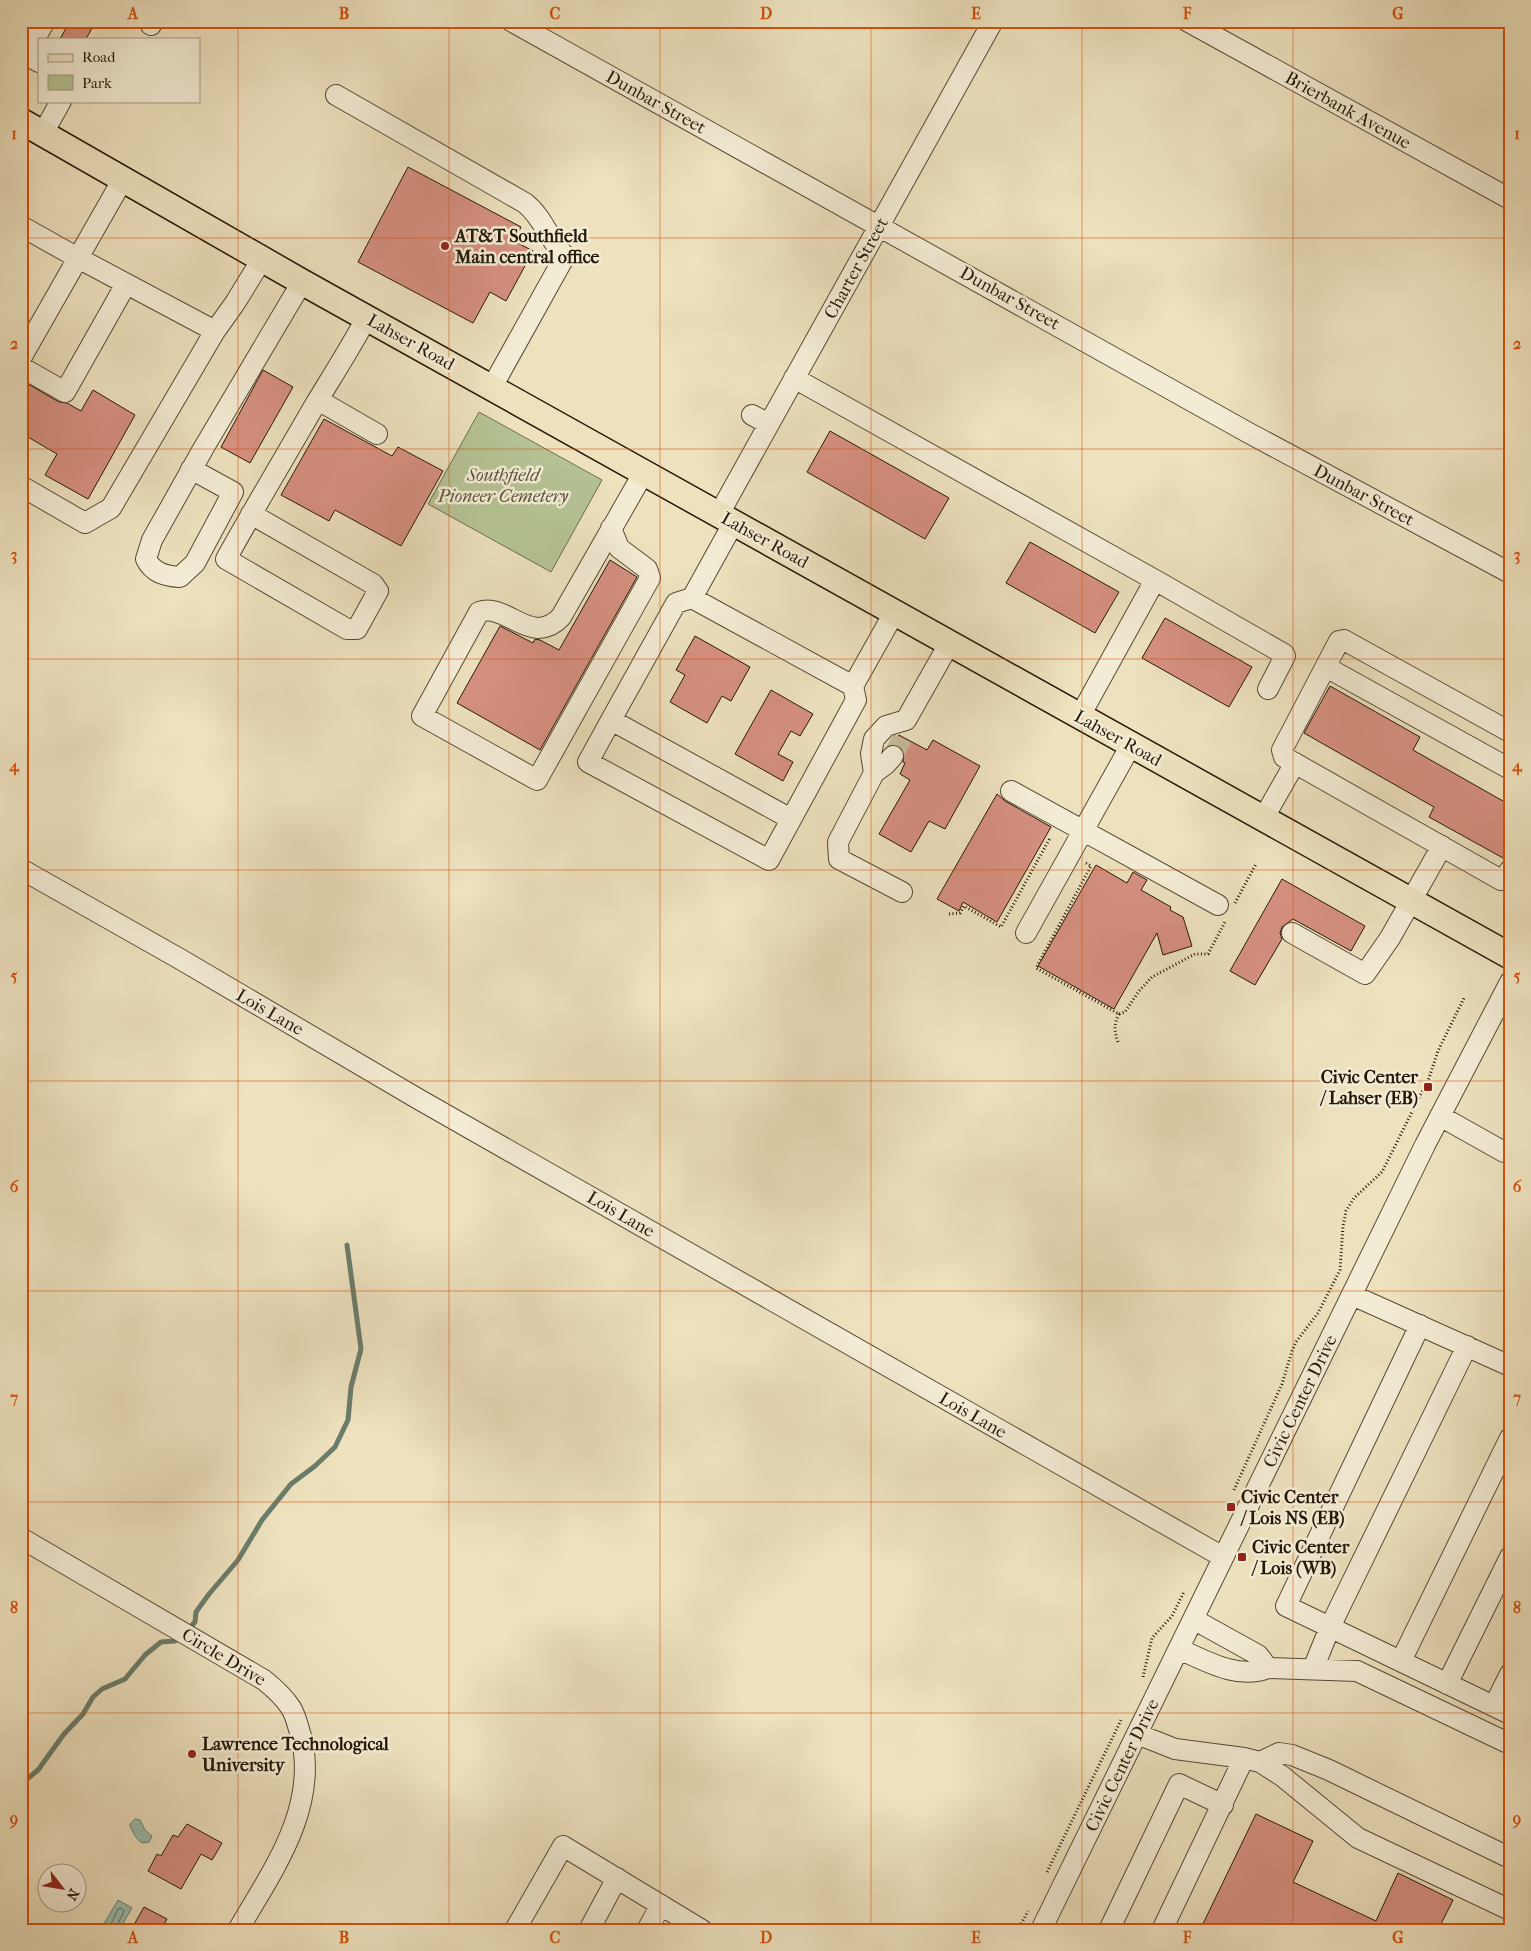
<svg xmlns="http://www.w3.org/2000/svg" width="1531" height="1951" font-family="'IM FELL French Canon',serif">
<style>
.green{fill:#b5c394;stroke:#6d6e4e}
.water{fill:#9abeae;stroke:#6b7c6b}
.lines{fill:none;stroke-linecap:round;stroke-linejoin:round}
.shore{stroke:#606b5a;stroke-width:1}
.stream{stroke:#6b7c6b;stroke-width:5}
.building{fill:#d69080;stroke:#251807}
.minor-tunnel{stroke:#c5b999;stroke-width:20;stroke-dasharray:20 10;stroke-linecap:butt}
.minor-casing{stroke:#574a35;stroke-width:22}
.major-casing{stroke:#251807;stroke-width:28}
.path{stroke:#251807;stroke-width:3;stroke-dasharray:1 2.5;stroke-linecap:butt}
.minor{stroke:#f3ecd5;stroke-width:20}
.major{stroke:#ede1be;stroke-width:25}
.grid{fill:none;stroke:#d4520c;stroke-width:1;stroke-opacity:0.55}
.poi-dot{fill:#8f2418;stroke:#f3ecd5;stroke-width:2}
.labels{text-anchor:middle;stroke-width:5;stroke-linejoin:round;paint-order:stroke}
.street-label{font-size:18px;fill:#251807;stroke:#f3ecd5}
.poi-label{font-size:18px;font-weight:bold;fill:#251807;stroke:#f3ecd5;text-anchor:start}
.park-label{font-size:18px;font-style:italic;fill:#575438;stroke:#f3ecd5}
.neatline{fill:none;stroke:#d4520c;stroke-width:2}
.grid-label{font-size:16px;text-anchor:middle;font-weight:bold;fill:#d4520c}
</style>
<rect width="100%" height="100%" fill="#ede1be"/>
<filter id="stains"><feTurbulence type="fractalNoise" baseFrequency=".004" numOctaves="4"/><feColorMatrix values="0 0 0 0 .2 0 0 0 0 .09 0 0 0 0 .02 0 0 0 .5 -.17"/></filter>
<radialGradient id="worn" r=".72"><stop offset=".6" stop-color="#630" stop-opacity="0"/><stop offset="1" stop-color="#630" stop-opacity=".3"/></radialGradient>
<path class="green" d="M479,412L602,480L551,572L428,504Z"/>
<path class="water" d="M135,1819L140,1820L145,1830L152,1836L149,1842L142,1843C136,1839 133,1832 130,1826V1824Z
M118,1900L132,1908L119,1930H106L102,1927Z"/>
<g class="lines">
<path class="shore" d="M108,1930L118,1909L121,1908L124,1911L115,1930"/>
<path class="stream" d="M187,1631L195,1622L196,1612L209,1594L238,1560L262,1520L291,1484L315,1466L335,1447L348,1420L351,1387L361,1349L347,1245
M21,1784L38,1770L64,1734L83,1714L93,1697L102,1689L125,1679L145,1655L161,1642L175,1641L181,1637"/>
</g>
<path class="building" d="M70,21H96L86,39H60Z
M408,167L521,227L514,241L533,251L506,301L490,292L473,323L358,262Z
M263,370L293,387L250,463L221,447Z
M28,384L59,402L67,403L81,411L93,390L135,415L88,499L45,475L57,454L21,433V396Z
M324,419L392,456L398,447L443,471L401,546L335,510L329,521L281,495Z
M830,431L949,498L925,539L807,472Z
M1030,542L1119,592L1095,633L1006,583Z
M610,560L637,577L540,750L457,703L500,626L533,643L535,639L540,640L559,650Z
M1165,618L1252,667L1229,707L1142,658Z
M695,636L750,667L731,701L722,696L707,723L670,702L685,675L676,670Z
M1330,686L1420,737L1413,750L1510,805V846L1503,858L1429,817L1434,807L1304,733Z
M771,690L813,714L800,736L791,731L778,754L793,762L783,781L735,754Z
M899,735L927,750L933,740L980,766L945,829L929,821L911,852L879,834L910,780L900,774L905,763L903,762L904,752L900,747L894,744Z
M997,794L1005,801L1051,827L997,922L963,902L959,911L937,899Z
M1096,865L1127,883L1133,872L1147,880L1141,890L1171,907L1170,910L1183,917L1192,946L1163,955L1157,933L1114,1009L1038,966Z
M1282,879L1365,926L1351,951L1293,919L1282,927L1280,933L1282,939L1255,985L1230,971Z
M1256,1814L1313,1841L1293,1882L1376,1921L1398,1873L1453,1900L1438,1930H1200Z
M187,1824L222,1843L212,1860L201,1854L181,1889L148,1871L157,1854L161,1856L173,1835L178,1837Z
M144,1907L167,1919L161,1930H131Z"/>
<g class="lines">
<path class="minor-tunnel" d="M893,756L903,737"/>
<defs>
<path id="minor" d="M511,21L1247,432L1510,573
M1187,21L1510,199
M151,25L153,21
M39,62L28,56L27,52L45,21
M336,95L525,203C543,217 549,240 565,256L492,387
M43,133L61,101
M21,226L78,258L21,358
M215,331L235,303L262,259
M21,367L65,392L126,284
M794,378L1155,580L1080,716
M318,400L377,434
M752,415L769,424
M191,469L233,492L195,563L180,577C165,576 153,573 146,559L152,540L203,449L302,282
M21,486L85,523L111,508L215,331L78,258L123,179
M251,514L373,584L378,591L357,629H347L226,559C255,507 286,455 316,403C333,375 351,347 367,317
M719,514L993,21
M611,528L619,548L647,569L650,578L537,780L422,716L479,612C507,602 531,648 561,617L644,472
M1155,580L1284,654L1285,656L1268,689
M692,598L734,522
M1326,667L1510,769
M611,720L588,762L769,860L856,700L853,686L894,613
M1510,732L1344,640L1339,641L1282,750L1284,757L1501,880L1505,878L1510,870
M874,773L886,764L893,756
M1011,791L1218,905
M791,819L611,720L676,603L692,598L853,686
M1263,819L1295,763
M21,869L180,959L420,1100L1223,1557
M902,892L839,859L838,842L874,773L871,754L874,739L886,726L906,720L949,644
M1026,933L1131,745
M1292,933L1365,974L1390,938L1442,846
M1440,1116L1504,1152
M1352,1295L1510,1366
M1420,1325L1286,1606L1510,1714
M21,1538L264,1680C274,1688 284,1697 291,1708C296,1716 298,1727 301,1736C319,1808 272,1871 238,1930
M1193,1619L1258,1655L1268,1668
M1179,1649C1206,1661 1238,1680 1268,1668L1357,1671L1510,1744
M1401,1661L1510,1438
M1313,1669L1330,1627L1467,1346
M1447,1684L1510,1557
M1494,1706L1510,1674
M1137,1734L1175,1749L1244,1758L1162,1930
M1244,1758L1260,1762L1282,1776L1358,1838L1510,1910
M1260,1762L1279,1753L1292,1755L1329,1770L1510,1858
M515,1930L563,1846L702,1930
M589,1930L617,1878
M647,1930L661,1905
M1041,1930L1425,1145L1510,982
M1109,1930L1179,1784L1223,1805"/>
<path id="major" d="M21,121L302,282L1510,956"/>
</defs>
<use href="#minor" class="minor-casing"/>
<use href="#major" class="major-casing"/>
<path class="path" d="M1086,863L1091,866L1036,968L1119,1014L1125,1012L1139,991L1152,977L1195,954H1208L1225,922
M1235,903L1256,864
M949,914L960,913L964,906L1001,927L1050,838
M1118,1042C1114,1031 1114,1024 1119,1014
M1234,1490L1282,1384L1292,1351L1296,1342L1318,1313L1340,1270L1343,1226L1346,1211L1354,1198L1382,1172L1429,1078L1438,1051L1464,998
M1143,1677L1152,1638L1172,1616L1184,1592
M1047,1872L1122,1718
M1018,1930L1028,1911"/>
<use href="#minor" class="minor"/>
<use href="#major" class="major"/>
</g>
<path class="grid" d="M238,21V1930M449,21V1930M660,21V1930M871,21V1930M1082,21V1930M1293,21V1930M21,238H1510M21,449H1510M21,659H1510M21,870H1510M21,1081H1510M21,1291H1510M21,1502H1510M21,1713H1510"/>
<g class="poi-dot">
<circle cx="445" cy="246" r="5"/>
<rect x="1423" y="1082" width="10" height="10" rx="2.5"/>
<rect x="1226" y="1502" width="10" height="10" rx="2.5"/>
<rect x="1237" y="1552" width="10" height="10" rx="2.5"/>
<circle cx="192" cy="1754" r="5"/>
</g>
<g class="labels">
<g class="street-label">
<text transform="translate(656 102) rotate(29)" y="6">Dunbar Street</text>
<text transform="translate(1348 110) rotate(29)" y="6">Brierbank Avenue</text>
<text transform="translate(856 268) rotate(-61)" y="6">Charter Street</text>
<text transform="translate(1010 298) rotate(29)" y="6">Dunbar Street</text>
<text transform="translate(411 342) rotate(29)" y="6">Lahser Road</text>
<text transform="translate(1364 495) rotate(28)" y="6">Dunbar Street</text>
<text transform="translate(765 540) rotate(29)" y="6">Lahser Road</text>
<text transform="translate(1118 738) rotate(29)" y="6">Lahser Road</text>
<text transform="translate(270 1012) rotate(30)" y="6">Lois Lane</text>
<text transform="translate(621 1214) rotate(30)" y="6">Lois Lane</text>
<text transform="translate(1300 1401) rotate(-64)" y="6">Civic Center Drive</text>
<text transform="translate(973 1415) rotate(30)" y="6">Lois Lane</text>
<text transform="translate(224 1657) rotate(31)" y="6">Circle Drive</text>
<text transform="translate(1122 1765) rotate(-64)" y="6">Civic Center Drive</text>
</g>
<g class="poi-label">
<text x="455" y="242">AT&amp;T Southfield<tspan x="455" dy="21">Main central office</tspan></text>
<text x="1418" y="1083" text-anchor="end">Civic Center<tspan x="1418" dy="21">/ Lahser (EB)</tspan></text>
<text x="1241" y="1503">Civic Center<tspan x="1241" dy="21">/ Lois NS (EB)</tspan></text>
<text x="1252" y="1553">Civic Center<tspan x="1252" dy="21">/ Lois (WB)</tspan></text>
<text x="202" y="1750">Lawrence Technological<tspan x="202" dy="21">University</tspan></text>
</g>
<g class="park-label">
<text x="503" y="481">Southfield<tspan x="503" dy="21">Pioneer Cemetery</tspan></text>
</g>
</g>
<rect width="1531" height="1951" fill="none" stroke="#ede1be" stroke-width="55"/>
<rect x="38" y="38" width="162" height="65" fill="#f3ecd5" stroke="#a19783"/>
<rect x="48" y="54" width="25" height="8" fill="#ede1be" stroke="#a19783"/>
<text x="82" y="62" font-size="15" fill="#251807">Road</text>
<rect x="48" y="75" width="25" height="15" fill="#b5c394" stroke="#a19783"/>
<text x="82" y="88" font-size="15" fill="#251807">Park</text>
<g transform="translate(62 1888) rotate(121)"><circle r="24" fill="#f3ecd5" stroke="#a19783"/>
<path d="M0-4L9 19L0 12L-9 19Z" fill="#8f2418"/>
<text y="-8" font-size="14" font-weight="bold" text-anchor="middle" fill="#251807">N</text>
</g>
<rect x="28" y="28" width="1476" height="1896" class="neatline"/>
<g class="grid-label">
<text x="133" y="19">A</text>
<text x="344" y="19">B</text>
<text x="555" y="19">C</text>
<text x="766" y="19">D</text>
<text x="976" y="19">E</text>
<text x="1187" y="19">F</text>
<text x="1398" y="19">G</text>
<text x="14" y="139">1</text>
<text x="1517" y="139">1</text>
<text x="14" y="349">2</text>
<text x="1517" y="349">2</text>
<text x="14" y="560">3</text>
<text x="1517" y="560">3</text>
<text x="14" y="771">4</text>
<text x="1517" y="771">4</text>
<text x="14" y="981">5</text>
<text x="1517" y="981">5</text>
<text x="14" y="1192">6</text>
<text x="1517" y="1192">6</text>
<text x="14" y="1403">7</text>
<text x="1517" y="1403">7</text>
<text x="14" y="1613">8</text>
<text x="1517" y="1613">8</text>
<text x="14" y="1824">9</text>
<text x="1517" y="1824">9</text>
<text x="133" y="1943">A</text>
<text x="344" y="1943">B</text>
<text x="555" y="1943">C</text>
<text x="766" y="1943">D</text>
<text x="976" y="1943">E</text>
<text x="1187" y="1943">F</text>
<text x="1398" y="1943">G</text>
</g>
<rect width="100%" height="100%" filter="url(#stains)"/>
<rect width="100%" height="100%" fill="url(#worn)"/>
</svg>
